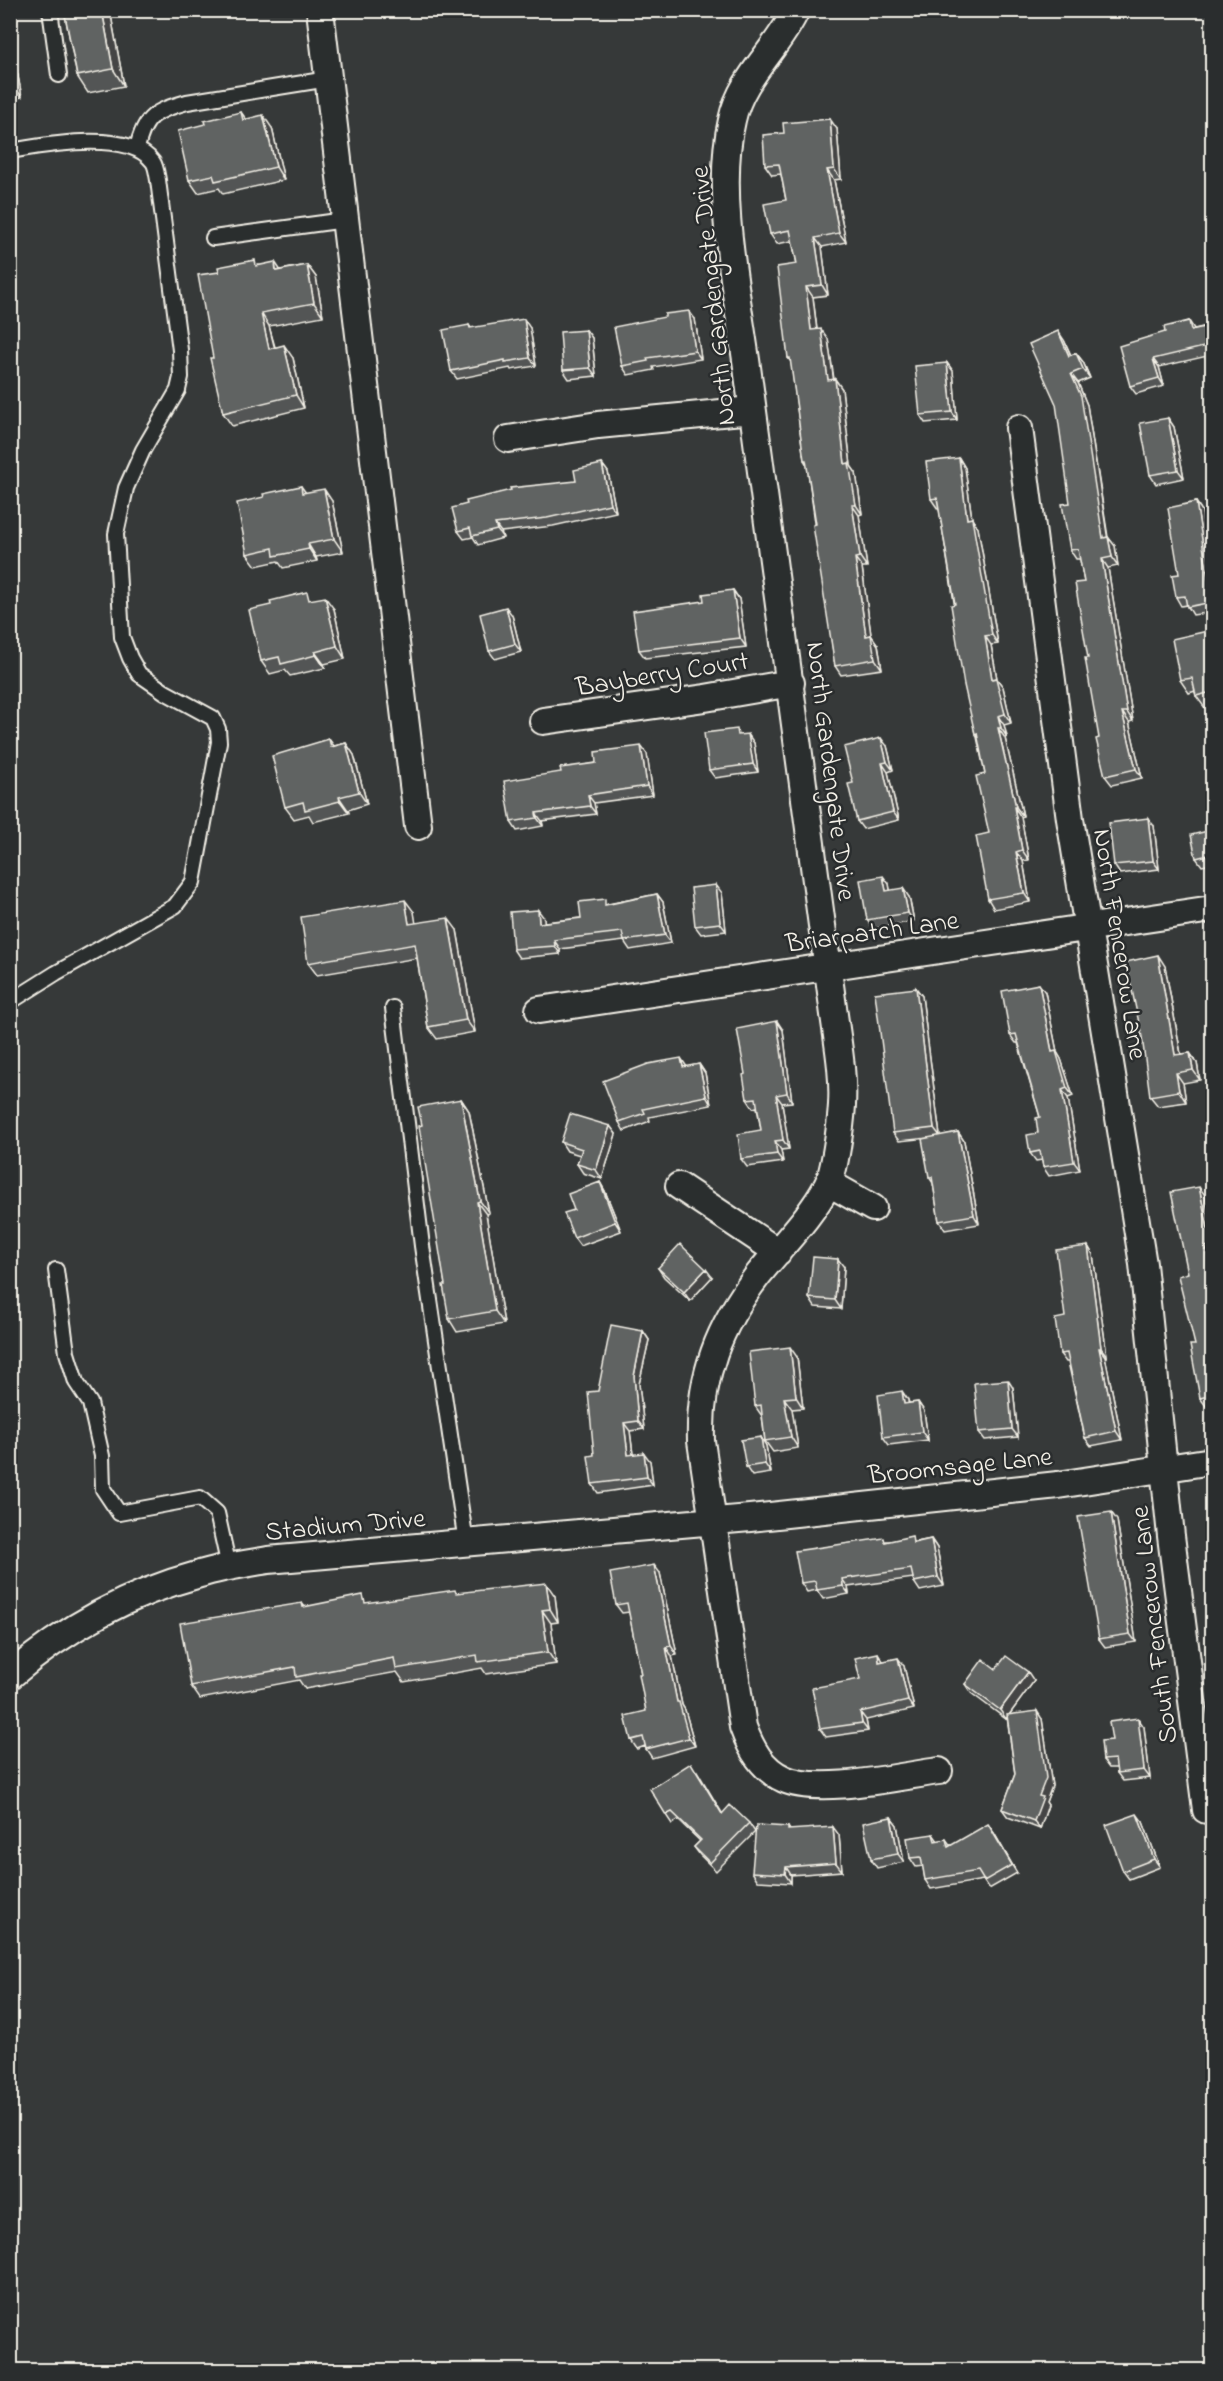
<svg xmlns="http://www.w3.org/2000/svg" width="1223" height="2381" font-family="'Indie Flower',sans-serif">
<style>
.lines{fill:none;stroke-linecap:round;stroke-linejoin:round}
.service-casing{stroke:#f4f1e8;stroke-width:18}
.minor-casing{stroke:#f4f1e8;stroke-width:30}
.service{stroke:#2a2d2e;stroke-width:14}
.minor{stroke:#2a2d2e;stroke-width:26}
.wall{fill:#535554;stroke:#f4f1e8;stroke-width:1.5}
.shaded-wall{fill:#444545;stroke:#f4f1e8;stroke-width:1.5}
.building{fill:#616362;stroke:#f4f1e8;stroke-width:1.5}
.labels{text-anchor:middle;stroke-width:5;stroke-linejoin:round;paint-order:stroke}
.street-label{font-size:27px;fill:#f4f1e8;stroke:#2a2d2e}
</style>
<rect width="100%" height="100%" fill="#363939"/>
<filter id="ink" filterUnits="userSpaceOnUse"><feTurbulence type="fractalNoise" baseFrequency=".0167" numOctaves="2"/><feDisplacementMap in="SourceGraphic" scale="12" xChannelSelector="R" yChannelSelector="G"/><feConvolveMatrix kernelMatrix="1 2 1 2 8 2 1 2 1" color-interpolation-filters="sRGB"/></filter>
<g filter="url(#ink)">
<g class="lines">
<defs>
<path id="service" d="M50,10L59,75
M137,149C144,115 156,111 187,102L328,79
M10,151C46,145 129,129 153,162C156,166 157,175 158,180L180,350L181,377L178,390L143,450L126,488L116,534L122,637L130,658L139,674L165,692L213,718L218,729L219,742L193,882L175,906L56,973L10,1002
M213,238L345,220
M393,1008L422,1246L466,1543
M56,1270L67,1353L76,1382L90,1403L102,1456L103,1489L119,1513L200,1498L217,1513L229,1567"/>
<path id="minor" d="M320,10L418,826
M796,10C778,49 741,77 732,120C715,191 737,294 747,367C769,538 794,709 816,881C822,923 827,965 833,1007C837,1039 844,1073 842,1105C841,1122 835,1172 827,1186C810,1218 781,1246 758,1275C719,1326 699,1376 701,1441L743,1727C751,1749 762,1769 784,1779C818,1795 901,1776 939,1771
M1019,428L1070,819L1143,1264L1171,1536L1206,1810
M508,439L598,425L752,410
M543,721L705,698L791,683
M539,1010L1212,909
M829,1183L873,1208
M679,1186L778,1252
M10,1676C65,1628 130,1593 200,1574C222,1567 245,1564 268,1560L750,1518L1058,1485L1212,1461"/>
</defs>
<use href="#service" class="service-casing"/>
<use href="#minor" class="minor-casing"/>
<use href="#service" class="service"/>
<use href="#minor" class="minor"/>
</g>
<path class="wall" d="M64,10H110L124,86L88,93L77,76Z
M10,36L22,97L10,100Z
M241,112L246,119L272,128L284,180L223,194L219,188L198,193L189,180L205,124Z
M837,129L841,179L834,180L846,242L822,247L828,295L813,297L817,329L828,339L834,379H835L842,389L851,466L856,473L862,514L859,515L867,567H862L871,635L878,645L882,669L841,675L835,666L807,465L804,460L791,362L788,358L797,264L792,241L777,244L770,234L786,200L781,174L772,175L765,165Z
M258,265L280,270L307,265L316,277L323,316L269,326L275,347L293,358L304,408L232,426L223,413L213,358Z
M695,319L701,359L653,367L654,370L628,375L622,366Z
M1189,321L1194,329L1212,325V355L1159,367L1164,386L1136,394L1130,386L1165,332Z
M469,325L471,328H530L536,366L511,370L510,368L457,379L451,371Z
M586,330L592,338L596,376L569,379L563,370Z
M1064,340L1071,355L1076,353L1083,362L1090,378L1078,383L1087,405L1108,537L1115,546L1118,566L1108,568L1133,721L1129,722L1142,778L1112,785L1105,776L1088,658L1084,582L1080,559H1076L1070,550V503Z
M947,363L953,371L957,420L925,423L920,415Z
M1168,418L1174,427L1184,478L1156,484L1150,475Z
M959,458L965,468L972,519L978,528L998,644L991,645L997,679L1003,687L1011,723L1004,725L1007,737L1005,738L1023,816L1021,817L1029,860L1023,861L1030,902L994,909L988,899L989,833L985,774L977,737L975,734L939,508L938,509L931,499Z
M602,464L608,472L616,512L553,526L501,532L503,538L478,545L473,537L464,539L458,531L576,481Z
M301,486L306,493L332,501L343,552L316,557L317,561L283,568L278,561L256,566L247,554L264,497Z
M1196,502L1202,511L1212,575V612L1193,615L1187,605L1181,606L1176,597L1179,574Z
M733,590L739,599L746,647L645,658L639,650L704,601Z
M312,600L334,609L345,659L324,664L325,668L290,676L285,670L270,674L261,661Z
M512,615L521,652L495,659L489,651Z
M1212,630V706L1205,708L1196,696L1195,691L1189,693L1180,680Z
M741,735L754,743L758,772L715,778L709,770Z
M329,739L334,746L346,743L354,755L367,804L348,810L349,813L313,822L309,815L294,819L285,807Z
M887,746L893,770L888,772L899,820L863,829L857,821L853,783Z
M647,754L653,795L594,803L596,814L542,821L543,826L517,831L511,822L561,772L596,763Z
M1154,826L1159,869L1120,874L1114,865Z
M1212,830V864L1202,866L1196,858Z
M889,884L890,891L909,897L914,921L873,929L867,920Z
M722,893L726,931L701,934L695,926Z
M657,894L663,902L671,943L630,950L624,941L560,949V954L519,958L513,949L544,918V922L581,918L608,904Z
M414,912L415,923L457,930L475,1032L437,1039L428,1027L417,958L317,975L308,963Z
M1165,966L1181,1054L1190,1053L1197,1063L1200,1080L1183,1083L1186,1102L1158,1106L1150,1096Z
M916,988L922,996L940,1136L958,1132L964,1141L979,1224L945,1230L939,1221L933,1183L929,1177L928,1138L899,1141L893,1133Z
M1045,992L1057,1052L1061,1059L1073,1096L1068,1098L1080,1170L1049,1176L1043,1167L1042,1160L1036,1161L1030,1153L1038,1133L1040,1117L1018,1043H1016L1010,1035Z
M783,1030L792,1102L782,1103L789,1149L781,1150L783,1162L747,1167L741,1159L761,1130L757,1107L753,1108L747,1099L745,1074Z
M699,1064L705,1073L711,1105L649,1117L650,1121L624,1131L619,1122L687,1067Z
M461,1099L469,1111L489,1213L486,1214L504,1324L457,1332L449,1319L445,1285L422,1125Z
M610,1126L616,1134L602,1179L583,1173L577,1164L580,1155L567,1151L561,1142Z
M600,1182L605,1191L621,1231L580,1246L574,1238V1210Z
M1205,1195L1212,1228V1255H1211L1212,1260V1405L1206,1406L1200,1398L1188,1273Z
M1088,1246L1093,1255L1107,1356H1105L1122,1440L1091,1446L1085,1438L1068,1362H1066L1060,1354L1065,1317Z
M844,1267L841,1309L815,1307L809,1298Z
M658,1268L712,1277L690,1301L664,1277Z
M643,1331L649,1340L639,1384L644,1429L630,1431L633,1454L650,1461L653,1485L598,1493L592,1484L598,1391Z
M797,1357L803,1408L792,1409L798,1448L773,1452L765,1441L762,1416L755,1406Z
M1013,1388L1018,1437L985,1440L979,1432Z
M908,1400L909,1403L918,1402L924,1411L928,1440L889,1445L883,1437Z
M761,1437L766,1446L771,1473L752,1476L746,1467Z
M1117,1520L1136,1642L1105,1647L1099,1639Z
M931,1539L937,1548L944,1586L920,1591L914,1582L913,1578L848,1587L849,1594L823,1599L817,1590L807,1592L801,1583L886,1541L916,1542Z
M660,1573L677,1655L672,1656L682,1705L685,1710L695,1746L652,1758L646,1749L645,1746L637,1749L631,1740L646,1711L641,1674L629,1612L622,1613L616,1605Z
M458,1593L555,1596L558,1622L551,1623L556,1664L486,1674L482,1668L404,1682L397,1672L305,1689L299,1680L200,1699L191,1686L302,1603L305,1607L368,1603Z
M883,1661L904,1666L914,1709L866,1720L868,1731L826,1737L820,1729L860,1679Z
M996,1669L1034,1681L1009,1715L1042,1719L1052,1786L1046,1802L1048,1805L1040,1829L1008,1817L1002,1809L1015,1774L1007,1717L1006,1719L971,1693L965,1684Z
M1144,1727L1150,1778L1123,1781L1117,1773V1768H1109L1103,1760L1112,1740Z
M697,1771L722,1813L749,1823L755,1832L716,1871L700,1855L694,1847L700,1841L678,1820L672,1824L666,1815Z
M891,1817L897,1825L904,1862L877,1868L871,1859Z
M1143,1822L1160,1867L1129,1879L1123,1871Z
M788,1827L790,1830L839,1835L842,1871L791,1875V1883L758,1881L752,1872Z
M994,1833L1017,1873L989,1889L983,1880L931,1889L925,1880L923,1866L916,1867L910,1858L933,1834L938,1841L946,1839L951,1846Z"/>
<path class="shaded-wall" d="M102,10H110L124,86L113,69Z
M10,36L22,97L10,81Z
M263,115L272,128L284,180L276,167Z
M830,119L837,129L841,179L834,169Z
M827,170L834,180L846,242L839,233Z
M815,238L822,247L828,295L822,285Z
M275,262L283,274L276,271Z
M307,265L316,277L323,316L314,303Z
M806,287L813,297L818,340L811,330Z
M689,311L695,319L701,359L695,351Z
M261,313L269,326L278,361L269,349Z
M524,319L530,328L536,366L530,358Z
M821,329L828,339L835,390L828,380Z
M586,330L592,338L596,376L590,368Z
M1058,331L1064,340L1075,365L1069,356Z
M284,345L293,358L304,408L296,395Z
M1076,353L1083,362L1090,378L1083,369Z
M1153,359L1159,367L1164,386L1159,378Z
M947,363L953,371L957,420L952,412Z
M1071,374L1078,383L1087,405L1109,547L1103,538Z
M835,379L842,389L851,466L856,473L862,514L856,505L845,464Z
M1168,418L1174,427L1184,478L1178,470Z
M959,458L965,468L972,519L978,528L998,644L992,635L967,519Z
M602,464L608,472L616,512L610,504Z
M324,489L332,501L343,552L334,539Z
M1196,502L1202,511L1212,575V603Z
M852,505L859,515L867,567L860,557Z
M495,524L501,532L503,538L497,530Z
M1108,537L1115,546L1118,566L1112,557Z
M308,544L316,557L317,561L309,549Z
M855,558L862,567L871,635L878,645L882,669L875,659L866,636Z
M1102,559L1108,568L1133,721L1127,712Z
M733,590L739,599L746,647L740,638Z
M325,597L334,609L345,659L337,646Z
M506,607L512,615L521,652L515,644Z
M985,636L991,645L997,679L1003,687L1011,723L1005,714L992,679Z
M315,652L324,664L325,668L316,655Z
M1122,712L1129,722L1142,778L1136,769Z
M998,716L1004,725L1007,737L1001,728Z
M998,728L1005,738L1023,816L1016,807Z
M748,734L754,743L758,772L753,764Z
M881,738L887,746L893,770L887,762Z
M346,743L354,755L367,804L359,792Z
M641,746L647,754L653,795L647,786Z
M882,763L888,772L899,820L893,812Z
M588,795L594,803L596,814L590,806Z
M339,797L348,810L349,813L340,801Z
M1014,807L1021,817L1029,860L1022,850Z
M536,813L542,821L543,826L537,818Z
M1148,818L1154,826L1159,869L1153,861Z
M1016,852L1023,861L1030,902L1024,893Z
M883,876L889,884L892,900L886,891Z
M716,885L722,893L726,931L720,923Z
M903,888L909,897L914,921L908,913Z
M657,894L663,902L671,943L665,935Z
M405,900L414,912L418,937L409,924Z
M538,910L544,918L545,931L539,923Z
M448,918L457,930L475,1032L466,1020Z
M554,940L560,949V954L555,946Z
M1158,955L1165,966L1183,1066L1175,1055Z
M1039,984L1045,992L1057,1052L1061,1059L1073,1096L1067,1088L1052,1052Z
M916,988L922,996L940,1136L934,1128Z
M777,1021L783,1030L792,1102L787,1093Z
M1190,1053L1197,1063L1200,1080L1193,1070Z
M681,1058L687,1067H683Z
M699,1064L705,1073L711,1105L706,1096Z
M1176,1073L1183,1083L1186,1102L1179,1091Z
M1062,1090L1068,1098L1080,1170L1074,1162Z
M776,1095L782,1103L789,1149L783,1140Z
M461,1099L469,1111L489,1213L480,1201Z
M610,1126L616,1134L602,1179L596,1170Z
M958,1132L964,1141L979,1224L974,1215Z
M775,1141L781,1150L783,1162L777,1154Z
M600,1182L605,1191L621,1231L615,1222Z
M1199,1187L1205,1195L1212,1232L1208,1229Z
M477,1202L486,1214L504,1324L495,1311Z
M1088,1246L1093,1255L1107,1356L1101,1348Z
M1205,1247L1211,1255L1212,1260V1276Z
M838,1259L844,1267L841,1309L835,1300Z
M706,1269L712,1277L690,1301L684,1292Z
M643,1331L649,1340L639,1384L644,1429L638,1421L634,1376Z
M790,1347L797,1357L803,1408L796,1397Z
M1099,1348L1105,1356L1122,1440L1116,1431Z
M1008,1380L1013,1388L1018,1437L1012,1429Z
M902,1391L908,1400L909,1412L904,1404Z
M784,1398L792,1409L798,1448L791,1437Z
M918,1402L924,1411L928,1440L922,1432Z
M624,1423L630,1431L634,1463L628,1455Z
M761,1437L766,1446L771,1473L765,1464Z
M644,1453L650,1461L653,1485L647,1477Z
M1111,1512L1117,1520L1136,1642L1130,1634Z
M931,1539L937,1548L944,1586L938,1577Z
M654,1565L660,1573L677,1655L671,1646Z
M842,1579L848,1587L849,1594L843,1586Z
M546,1583L555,1596L558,1622L550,1609Z
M542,1610L551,1623L556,1664L548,1652Z
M666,1647L672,1656L682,1705L685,1710L695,1746L689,1738L677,1702Z
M878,1653L883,1661L879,1662Z
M898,1658L904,1666L914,1709L908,1701Z
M1028,1672L1034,1681L1006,1719L1000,1710Z
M1037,1711L1042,1719L1052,1786L1046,1802L1048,1805L1040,1829L1034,1821L1039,1796Z
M860,1712L866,1720L868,1731L862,1723Z
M1138,1718L1144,1727L1150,1778L1144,1770Z
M1137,1814L1143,1822L1160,1867L1154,1859Z
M891,1817L897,1825L904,1862L898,1854Z
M988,1824L994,1833L1017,1873L1012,1865Z
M833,1827L839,1835L842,1871L836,1863Z
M786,1867L791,1875V1883L785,1874Z"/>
<path class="building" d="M64,10H102L113,69L77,76Z
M241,112L243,120L263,115L276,167L215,181L213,175L189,180L178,131L205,124L204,121Z
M830,119L834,169L827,170L839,233L815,238L822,285L806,287L811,330L821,329L828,380L835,379L845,464L849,463L856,505H852L860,557L855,558L866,636L871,635L875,659L835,666L813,525L816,524L806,460H804L790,358H788L777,267L797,264L790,230L770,234L764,204L786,200L779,164L765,165L763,135L784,133L783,123Z
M255,260L256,266L275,262L276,271L307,265L314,303L261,313L269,349L284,345L296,395L223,413L210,358H213L198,275L219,272L218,267Z
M689,311L695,351L647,358L648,361L622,366L614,327L665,317V314Z
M524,319L530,358L505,362V360L451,371L443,330L469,325L470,328Z
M1189,321L1191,330L1212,325V345L1153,359L1159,378L1130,386L1119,346L1165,332L1164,327Z
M586,330L590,368L563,370L560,332Z
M1058,331L1069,356L1076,353L1083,369L1071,374L1081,396L1103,538L1108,537L1112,557L1102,559L1127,712H1122L1136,769L1105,776L1096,739L1099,738L1085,658H1088L1075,583L1084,582L1078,549L1070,550L1062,504L1070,503L1056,404L1029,344Z
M947,363L952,412L920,415L915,366Z
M1168,418L1178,470L1150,475L1140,423Z
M959,458L967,519L972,518L992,635L985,636L992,679L996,678L1005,714L998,716L1001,728H998L1016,807H1014L1022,850L1016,852L1024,893L988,899L976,836L989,833L976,776L985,774L977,733L975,734L964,685L951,605L955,604L937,498L931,499L926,462Z
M602,464L610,504L547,518L495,524L497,530L472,536L470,528L458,531L452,508L467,504L466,501L511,490L510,488L576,481L574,470Z
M301,486L302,493L324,489L334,539L308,544L309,549L274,556L273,548L247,554L237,503L264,497L263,494Z
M1196,502L1212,602L1187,607L1185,596L1176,597L1172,575L1179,574L1168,508Z
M733,590L740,638L639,650L633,611L704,601L703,594Z
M307,592L309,600L325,597L337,646L315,652L316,655L281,664L279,657L261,661L249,610L271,605L270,601Z
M506,607L515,644L489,651L480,614Z
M1212,630V692L1196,696L1192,678L1180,680L1172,639Z
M737,729L738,735L748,734L753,764L709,770L704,733Z
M881,738L887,762L882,763L893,812L857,821L848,784L853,783L844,747Z
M329,739L331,747L346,743L359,792L339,797L340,801L305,810L303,802L285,807L272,756Z
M641,746L647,786L588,795L590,806L536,813L537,818L511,822L504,781L561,772L560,768L596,763L595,752Z
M1148,818L1153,861L1114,865L1109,823Z
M1212,830V854L1196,858L1191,835Z
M883,876L886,891L903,888L908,913L867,920L860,880Z
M716,885L720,923L695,926L691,888Z
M657,894L665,935L624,941L622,932L554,940L555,946L513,949L510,912L538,910L539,923L581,918L579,902L605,899V905Z
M405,900L409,924L448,918L466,1020L428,1027L415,944L308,963L301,917Z
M1158,955L1175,1055L1190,1053L1193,1070L1176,1073L1179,1091L1150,1096L1142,1037L1126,962Z
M1039,984L1052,1052L1056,1051L1067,1088L1062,1090L1074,1162L1043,1167L1040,1151L1030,1153L1027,1135L1038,1133L1036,1118L1040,1117L1016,1034L1010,1035L1002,991Z
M916,988L934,1128L893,1133L875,993Z
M777,1021L787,1093L776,1095L783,1140L775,1141L777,1154L741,1159L738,1134L761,1130L756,1098L747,1099L743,1075L745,1074L737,1029Z
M681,1058L683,1067L699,1064L706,1096L643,1109L645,1113L619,1122L603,1081L648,1064Z
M461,1099L480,1201L477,1202L495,1311L449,1319L443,1285H445L419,1126L422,1125L418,1107Z
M570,1114L610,1126L596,1170L577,1164L582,1149L561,1142Z
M958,1132L974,1215L939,1221L932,1177H929L922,1139Z
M600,1182L615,1222L574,1238L564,1213L574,1210L568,1194Z
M1199,1187L1208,1229L1212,1228V1245L1205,1247L1212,1276V1395L1200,1398L1190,1345H1195L1178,1276L1188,1273L1171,1192Z
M680,1244L706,1269L684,1292L658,1268Z
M1088,1246L1101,1348H1099L1116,1431L1085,1438L1067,1353L1060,1354L1055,1319L1065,1317L1056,1250Z
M813,1257L838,1259L835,1300L809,1298Z
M611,1325L643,1331L634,1376L638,1421L624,1423L628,1455L644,1453L647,1477L592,1484L588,1456L594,1455L588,1392L598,1391Z
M790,1347L796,1397L784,1398L791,1437L765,1441L761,1405L755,1406L749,1352Z
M1008,1380L1012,1429L979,1432L974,1383Z
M902,1391L904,1404L918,1402L922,1432L883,1437L878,1395Z
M761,1437L765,1464L746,1467L741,1440Z
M1111,1512L1130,1634L1099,1639L1078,1517Z
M912,1536L913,1543L931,1539L938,1577L914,1582L911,1569L842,1579L843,1586L817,1590L815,1581L801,1583L795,1551L884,1538L885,1542Z
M654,1565L671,1646L666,1647L677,1702H679L689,1738L646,1749L643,1737L631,1740L625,1716L646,1711L639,1674H641L627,1603L616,1605L610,1573Z
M546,1583L550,1609L542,1610L548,1652L478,1662L477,1655L396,1669L394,1658L296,1677L295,1667L191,1686L180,1623L302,1603L303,1607L363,1595L365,1603L455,1590L456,1593Z
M878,1653L879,1662L898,1658L908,1701L860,1712L862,1723L820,1729L812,1688L860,1679L855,1658Z
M1006,1656L1028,1672L1000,1710L965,1684L983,1659L996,1669Z
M1037,1711L1046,1778L1039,1796L1043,1797L1034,1821L1002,1809L1015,1774L1007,1715Z
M1138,1718L1144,1770L1117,1773L1115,1759L1103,1760L1101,1741L1112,1740L1109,1722Z
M691,1763L722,1814L730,1805L749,1823L710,1863L694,1847L701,1840L672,1812L666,1815L650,1789Z
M1137,1814L1154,1859L1123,1871L1106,1825Z
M891,1817L898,1854L871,1859L863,1823Z
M988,1824L1012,1865L984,1881L978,1871L925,1880L921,1857L910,1858L907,1838L933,1834L935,1841L946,1839L948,1847Z
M756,1825L788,1827V1830L833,1827L836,1863L786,1867L785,1874L752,1872Z"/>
</g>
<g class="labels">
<g class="street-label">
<text transform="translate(712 296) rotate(-96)" y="9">North Gardengate Drive</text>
<text transform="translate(662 673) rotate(-9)" y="9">Bayberry Court</text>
<text transform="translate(832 771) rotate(83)" y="9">North Gardengate Drive</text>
<text transform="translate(872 931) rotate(-8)" y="9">Briarpatch Lane</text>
<text transform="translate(1121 944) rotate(81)" y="9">North Fencerow Lane</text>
<text transform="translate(960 1465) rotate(-6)" y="9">Broomsage Lane</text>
<text transform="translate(345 1524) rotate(-5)" y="9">Stadium Drive</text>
<text transform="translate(1153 1625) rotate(-97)" y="9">South Fencerow Lane</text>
</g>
</g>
<rect width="1223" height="2381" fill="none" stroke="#2a2d2e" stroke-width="36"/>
<rect x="18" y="18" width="1187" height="2345" fill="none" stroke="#f4f1e8" stroke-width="2" filter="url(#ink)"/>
</svg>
